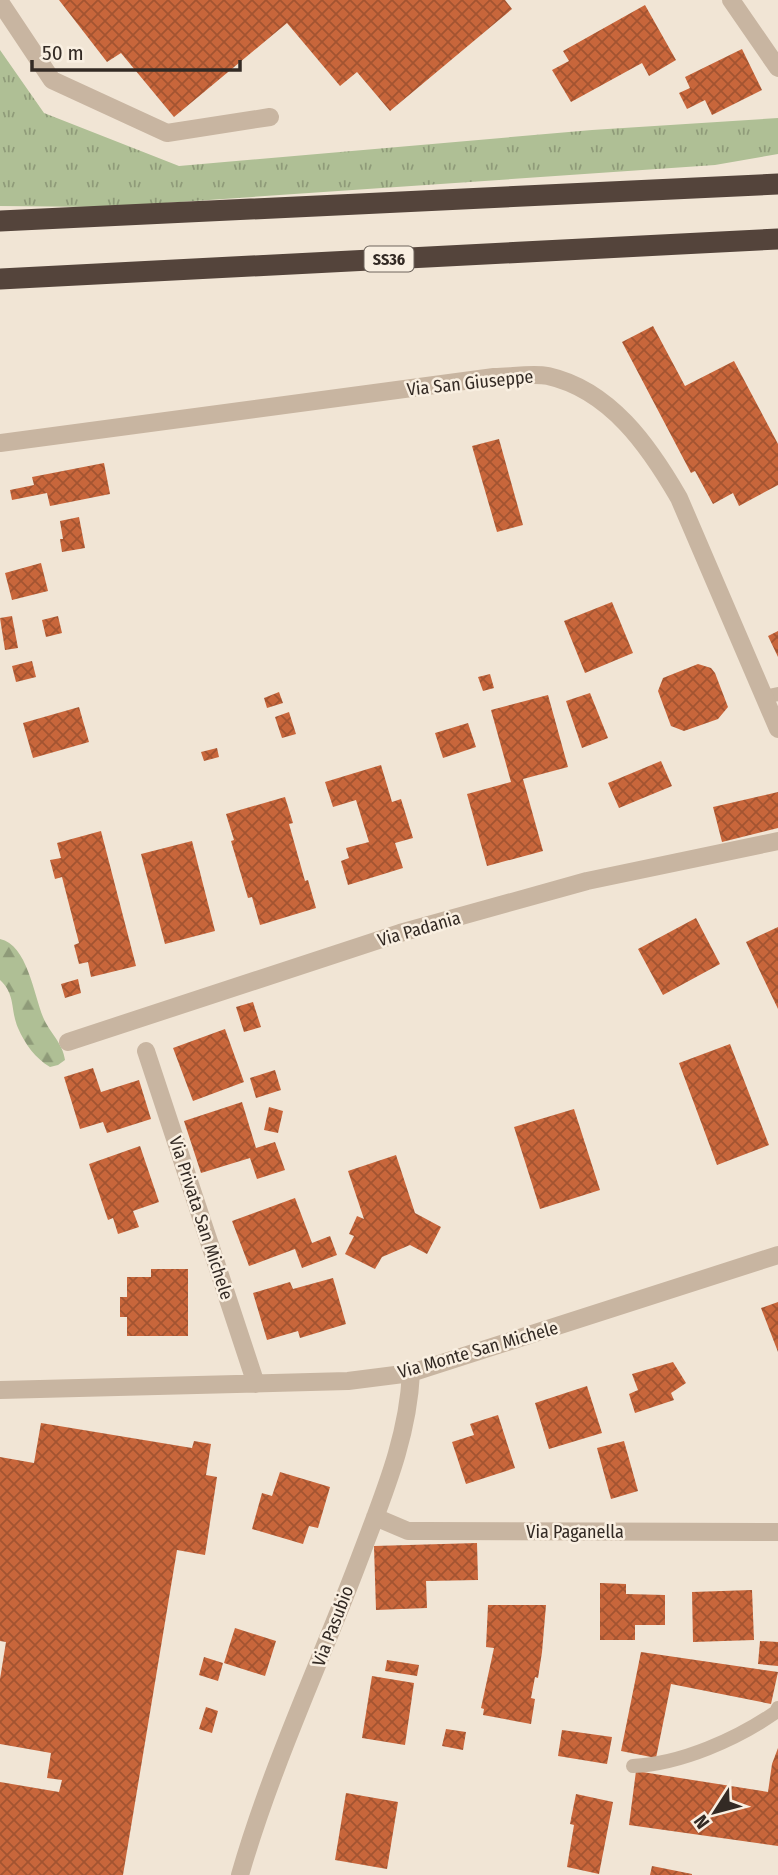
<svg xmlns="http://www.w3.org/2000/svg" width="778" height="1875" font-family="'Fira Sans Condensed',sans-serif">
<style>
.grass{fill:url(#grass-tufts)}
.forest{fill:url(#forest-firs)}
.building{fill:url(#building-cross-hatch)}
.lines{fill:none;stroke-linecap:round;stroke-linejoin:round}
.lane{stroke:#c8b5a1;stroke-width:14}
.street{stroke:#c8b5a1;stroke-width:18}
.highway{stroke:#54443b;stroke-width:21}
.labels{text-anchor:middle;stroke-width:5;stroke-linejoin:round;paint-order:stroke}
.shield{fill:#f9efe1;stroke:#6e655d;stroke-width:2}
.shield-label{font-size:16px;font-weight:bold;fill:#332a24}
.street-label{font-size:18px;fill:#332a24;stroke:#f9efe1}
</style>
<defs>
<pattern id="grass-tufts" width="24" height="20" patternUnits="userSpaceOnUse" patternTransform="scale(1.75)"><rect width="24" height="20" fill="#afbf95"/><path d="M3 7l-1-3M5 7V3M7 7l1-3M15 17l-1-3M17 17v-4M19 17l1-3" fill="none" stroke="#8f9b79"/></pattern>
<pattern id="forest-firs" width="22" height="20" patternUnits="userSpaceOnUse" patternTransform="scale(1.75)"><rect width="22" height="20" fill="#afbf95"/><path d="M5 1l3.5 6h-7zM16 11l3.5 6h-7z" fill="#8f9b79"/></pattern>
<pattern id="building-cross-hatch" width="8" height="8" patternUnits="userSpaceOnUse" patternTransform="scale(1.75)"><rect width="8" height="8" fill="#c8663b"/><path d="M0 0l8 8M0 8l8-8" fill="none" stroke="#a35431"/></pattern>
</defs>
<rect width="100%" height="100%" fill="#f1e5d5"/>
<path class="grass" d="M0,50L44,113L179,166L592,130L778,118V154L715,165L107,207L0,206Z"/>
<path class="forest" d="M0,939C27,944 34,995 43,1017C49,1032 63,1043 65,1060L58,1065L50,1067C35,1058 25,1044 18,1028C10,1009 16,995 0,980Z"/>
<path class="building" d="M59,0H505L512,9L390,111L357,72L340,86L287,23L174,117L121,53L107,62Z
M645,5L676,60L649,76L642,63L571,102L552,70L569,61L563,51Z
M742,49L762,90L712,115L705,100L687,109L679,93L690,88L685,77Z
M653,326L685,386L734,361L778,444V485L739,506L733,493L713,504L695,471L691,473L622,342Z
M499,439L523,525L497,532L472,446Z
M104,463L110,494L50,506L47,493L12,500L10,490L34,485L32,477Z
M79,517L85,548L62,552L60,539H63L60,521Z
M41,563L48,591L12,600L5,573Z
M612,602L633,653L585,673L564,621Z
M12,616L18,648L5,650L0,618Z
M58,616L62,633L46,637L42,620Z
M778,631V657L768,636Z
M32,661L36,677L16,682L12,666Z
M698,664L711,668L715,673L728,707L718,719L684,731L671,726L658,691L663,678Z
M490,674L494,688L483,691L478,677Z
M279,692L283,703L267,708L264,698Z
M590,693L608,738L582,748L566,701Z
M548,695L568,767L523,779L543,851L487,866L467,794L511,782L491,710Z
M79,707L89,742L33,758L23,723Z
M289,712L296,734L282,738L275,717Z
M468,723L476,747L443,758L435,733Z
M217,748L219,757L204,761L201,752Z
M661,761L672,786L619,808L608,783Z
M381,765L392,802L401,799L413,838L395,843L403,868L348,885L341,861L349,858L346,848L369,842L356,800L333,807L325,782Z
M778,792V828L722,842L713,807Z
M285,797L293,823L289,824L305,881L308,880L316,908L260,925L252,897L248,898L231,841L234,840L226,814Z
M101,831L136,966L91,977L88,962L79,964L74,945L79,943L62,877L55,879L50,860L61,858L57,843Z
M192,841L215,931L165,944L141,854Z
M696,918L720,964L663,995L638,949Z
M778,927V1009L746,942Z
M78,979L81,993L65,998L61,984Z
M253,1002L261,1027L244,1032L236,1007Z
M225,1029L244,1082L193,1101L173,1048Z
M730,1044L769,1145L717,1165L679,1063Z
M93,1068L101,1092L139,1080L151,1119L107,1133L103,1122L80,1129L64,1077Z
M275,1070L281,1090L256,1098L250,1078Z
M242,1102L256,1148L275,1142L285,1170L257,1179L250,1158L201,1173L184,1121Z
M269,1107L283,1111L278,1133L264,1130Z
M574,1109L600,1190L540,1209L514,1127Z
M140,1146L159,1202L133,1211L139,1227L118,1234L113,1218L108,1220L89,1164Z
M396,1155L415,1213L441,1227L427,1254L410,1245L382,1257L375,1269L345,1254L354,1236L349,1234L357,1216L364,1219L348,1171Z
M295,1198L312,1243L330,1236L337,1255L302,1268L295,1249L249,1266L232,1221Z
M151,1269H188V1336H127V1317H120V1297H127V1277H151Z
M333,1278L346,1324L300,1338L298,1331L267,1340L253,1293L290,1282L293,1289Z
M778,1302V1352L761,1308Z
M673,1362L686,1383L671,1393L674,1400L635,1413L629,1394L638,1390L632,1374Z
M587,1386L602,1433L549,1449L535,1403Z
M498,1415L515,1468L466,1484L452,1442L474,1435L470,1424Z
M41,1423L192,1448L194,1441L211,1444L206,1475L217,1477L205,1555L177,1550L123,1875H0V1782L59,1792L62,1780L47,1778L51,1753L0,1744V1679L6,1642L0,1641V1457L34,1463Z
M624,1441L638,1491L611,1499L597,1448Z
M280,1472L330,1487L318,1528L309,1526L303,1544L252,1529L262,1493L272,1496Z
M477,1543L478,1580L426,1581L427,1608L376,1610L374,1546Z
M600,1583L626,1584V1594L665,1595V1625H635V1640H600Z
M752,1590L754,1640L693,1642L692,1592Z
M488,1605H546L542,1652L538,1678L535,1677L531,1698L535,1699L531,1724L483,1715L484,1709L481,1708L494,1648L486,1647Z
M235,1628L276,1641L265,1676L224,1663Z
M760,1641L778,1642V1666L758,1664Z
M641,1652L778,1672L771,1704L671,1684L656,1758L621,1751Z
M204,1657L223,1663L218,1681L199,1675Z
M387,1660L419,1665L417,1676L385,1671Z
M372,1676L414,1683L405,1745L362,1738Z
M206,1707L218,1711L212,1733L199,1729Z
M446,1729L466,1732L463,1750L442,1746Z
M562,1730L612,1737L607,1764L558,1756Z
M778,1748V1846L629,1825L636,1771L768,1792L772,1764Z
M346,1793L398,1802L387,1869L335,1860Z
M576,1794L613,1802L599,1874L567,1867L574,1825L570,1824Z
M652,1866L692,1874V1875H650Z"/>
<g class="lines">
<path class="lane" d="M764,697L778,694
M633,1766C681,1764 737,1739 776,1712L778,1708"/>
<path class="street" d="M731,0L778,68
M0,2L52,80L167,133L270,117
M0,443L494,377C511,377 532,373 548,376C610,390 649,446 679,498L778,729
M68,1042L400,933L587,881L778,841
M146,1051L256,1384
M0,1390L348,1381L411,1373L778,1255
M375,1517L408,1531H422L778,1532
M240,1875C272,1764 322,1659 362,1552C384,1493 408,1437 411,1373"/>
<path class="highway" d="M0,221L778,184
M0,279L778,239"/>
</g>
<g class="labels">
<rect class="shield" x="364.5" y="246.5" width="49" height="25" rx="5"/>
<g class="shield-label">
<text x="389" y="265">SS36</text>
</g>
<g class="street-label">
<text transform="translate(470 383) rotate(-6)" y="6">Via San Giuseppe</text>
<text transform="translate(419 929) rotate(-16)" y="6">Via Padania</text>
<text transform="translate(201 1218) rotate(72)" y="6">Via Privata San Michele</text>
<text transform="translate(478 1350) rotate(-16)" y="6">Via Monte San Michele</text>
<text x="575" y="1538">Via Paganella</text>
<text transform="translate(333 1626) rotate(-69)" y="6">Via Pasubio</text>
</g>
</g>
<g transform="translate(715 1812) rotate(234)" stroke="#f9efe1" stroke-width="5" paint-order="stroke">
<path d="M0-5L12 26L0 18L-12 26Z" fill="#332a24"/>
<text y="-10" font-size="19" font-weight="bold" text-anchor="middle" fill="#332a24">N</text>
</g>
<path d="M32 60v10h208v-10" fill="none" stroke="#332a24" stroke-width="3.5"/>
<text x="42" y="60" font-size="21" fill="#332a24" stroke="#f9efe1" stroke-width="5" paint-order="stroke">50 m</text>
</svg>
